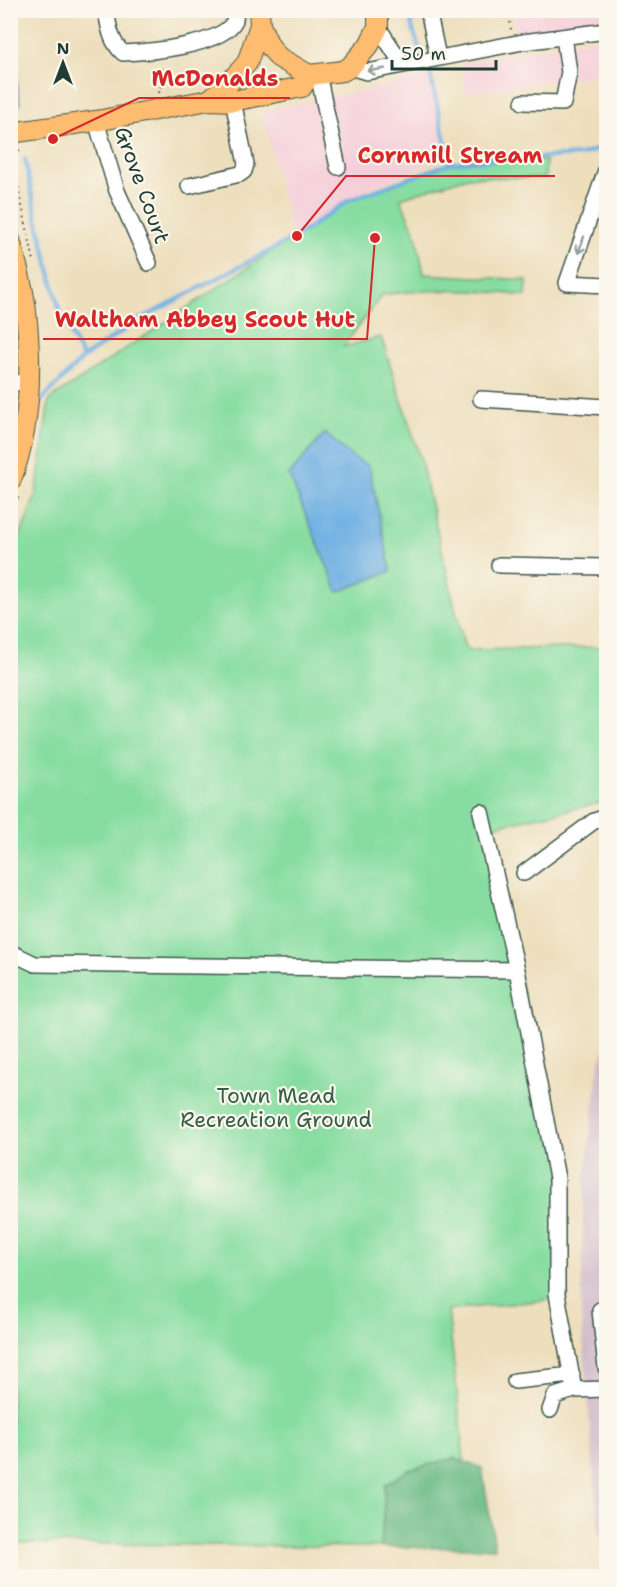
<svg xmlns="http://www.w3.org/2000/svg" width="617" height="1587" font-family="'Shantell Sans',sans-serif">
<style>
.built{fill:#f5cfd9}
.industrial{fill:#d1bdcb}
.green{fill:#87dda1;stroke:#538d6a;stroke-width:1.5}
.forest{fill:#6dbc87;stroke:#467c5e;stroke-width:1.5}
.water{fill:#6fb0e3;stroke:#47768c;stroke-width:1.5}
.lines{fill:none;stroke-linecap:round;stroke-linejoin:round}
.stream{stroke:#6fb0e3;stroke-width:4}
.minor-casing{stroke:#3e5548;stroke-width:18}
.major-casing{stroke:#3e5548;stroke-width:22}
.path{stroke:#3e5548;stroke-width:2;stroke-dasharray:1.5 4.5;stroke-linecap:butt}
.minor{stroke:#fff;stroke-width:15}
.major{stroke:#fdbc6f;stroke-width:20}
.oneway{stroke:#8f9e9a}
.labels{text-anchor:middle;stroke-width:4.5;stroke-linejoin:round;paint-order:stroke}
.street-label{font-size:21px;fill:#1f3d34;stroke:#fbf7ec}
.park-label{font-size:21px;fill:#345d4a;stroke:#fbf7ec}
.leader{fill:none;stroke:#d62828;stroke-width:2}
.callout-dot{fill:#d62828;stroke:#fbf7ec;stroke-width:2}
.callout-label{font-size:22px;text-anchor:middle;font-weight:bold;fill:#d62828;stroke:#fbf7ec;stroke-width:4.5;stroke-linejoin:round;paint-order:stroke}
</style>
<rect width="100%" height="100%" fill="#fbf7ec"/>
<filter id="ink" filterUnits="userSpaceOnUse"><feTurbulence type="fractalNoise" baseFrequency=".0167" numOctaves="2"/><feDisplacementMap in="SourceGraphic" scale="12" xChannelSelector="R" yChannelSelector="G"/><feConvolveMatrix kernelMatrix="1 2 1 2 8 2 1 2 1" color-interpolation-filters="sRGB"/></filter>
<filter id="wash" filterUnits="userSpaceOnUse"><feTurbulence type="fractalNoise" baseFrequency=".008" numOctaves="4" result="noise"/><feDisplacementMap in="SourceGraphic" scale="24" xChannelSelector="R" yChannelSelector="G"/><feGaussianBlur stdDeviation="1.35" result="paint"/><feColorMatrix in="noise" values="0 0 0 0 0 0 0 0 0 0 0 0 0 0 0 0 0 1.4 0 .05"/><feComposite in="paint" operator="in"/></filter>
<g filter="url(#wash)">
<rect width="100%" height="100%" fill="#eddebc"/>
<path class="built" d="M513,11H602L603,18L515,35Z
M606,37V74L466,93L462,63Z
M429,76L445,158L348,198L292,237L262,112Z"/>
<path class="industrial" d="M606,1046V1536L599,1537L581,1313L584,1185L599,1063Z"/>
<path class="green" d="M489,156L546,161L545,178L468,177L400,198L416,235L424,274L527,280L526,296C479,290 429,288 382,295L343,347L381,337L420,457L464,646L468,650L606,647V802L485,828L566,1182L567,1298L448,1310L473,1543L381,1547L11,1543L10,564L36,494L49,400L349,200L450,163Z"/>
<path class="forest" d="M454,1458L482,1468L495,1548L381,1547L385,1485L408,1470Z"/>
<path class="water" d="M10,29L20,105H11Z
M325,433L352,457L369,466L391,571L338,592L289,475Z"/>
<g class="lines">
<path class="stream" d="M411,10V23L420,51
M429,68L450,163
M25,159L37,219L61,316L83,358
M35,407L83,358L137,321L297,236L349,200L450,163L581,155L606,146
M10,433L17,426"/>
</g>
</g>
<g filter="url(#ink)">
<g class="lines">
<defs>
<path id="minor" d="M106,10C109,27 110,41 123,53C148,52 223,46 235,20C235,19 236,12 236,10
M428,10L438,57
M378,27L403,65
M350,67L367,72L523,42L606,31
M318,74L338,167
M523,102L563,103L569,72L564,37
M96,121L117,191L149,263
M606,170L567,283L606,285
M189,186L240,174L244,171L246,164L233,101
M10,384L28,381
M481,399L606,407
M499,565L606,567
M481,812L517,970L557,1178V1294L574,1390
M524,873L594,821L606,817
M10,952L35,964L517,970
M606,1310H600L606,1368
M515,1381L572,1375
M550,1410L555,1396L574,1390L606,1389"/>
<path id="major" d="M259,10L260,25L269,45L278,57L309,75L343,71L350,67L369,45L378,27V10
M209,100L230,82L247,63L260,25
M10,133L96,121L209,100L233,101L302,87L309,75
M10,240C16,263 24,288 26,312C32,368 31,429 10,482"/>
</defs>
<use href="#minor" class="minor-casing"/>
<use href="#major" class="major-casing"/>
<path class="path" d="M509,10L511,30
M159,93L163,79L161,64
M20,150L12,156L13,164L34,261
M10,515L19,495"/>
<use href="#minor" class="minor"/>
<use href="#major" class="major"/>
</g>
<defs><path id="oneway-shaft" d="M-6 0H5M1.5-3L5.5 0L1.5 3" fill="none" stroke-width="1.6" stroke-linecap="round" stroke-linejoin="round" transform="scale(1.5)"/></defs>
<g class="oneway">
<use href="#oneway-shaft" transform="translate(376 70) rotate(171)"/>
<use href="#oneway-shaft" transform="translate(581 245) rotate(110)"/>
</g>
</g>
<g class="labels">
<g class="street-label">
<text transform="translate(142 185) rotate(70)" y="7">Grove Court</text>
</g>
<g class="park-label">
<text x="276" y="1103">Town Mead<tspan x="276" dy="24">Recreation Ground</tspan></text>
</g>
</g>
<path class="leader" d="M53 139L139 98H290M297 236L346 176H555M375 238L367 339H43"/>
<g class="callout-dot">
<circle cx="53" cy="139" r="6"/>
<circle cx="297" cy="236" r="6"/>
<circle cx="375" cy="238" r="6"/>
</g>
<g class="callout-label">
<text x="215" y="86">McDonalds</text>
<text x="450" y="163">Cornmill Stream</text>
<text x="205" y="327">Waltham Abbey Scout Hut</text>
</g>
<rect width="617" height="1587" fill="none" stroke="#fbf7ec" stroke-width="36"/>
<g transform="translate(63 63)" stroke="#fbf7ec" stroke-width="4.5" paint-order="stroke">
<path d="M0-4.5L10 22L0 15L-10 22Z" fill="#1f3d34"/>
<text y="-9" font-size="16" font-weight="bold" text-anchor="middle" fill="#1f3d34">N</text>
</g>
<path d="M392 60v9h104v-9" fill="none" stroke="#1f3d34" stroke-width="3"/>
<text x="401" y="60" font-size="18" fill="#1f3d34" stroke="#fbf7ec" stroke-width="4.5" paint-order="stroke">50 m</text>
</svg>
